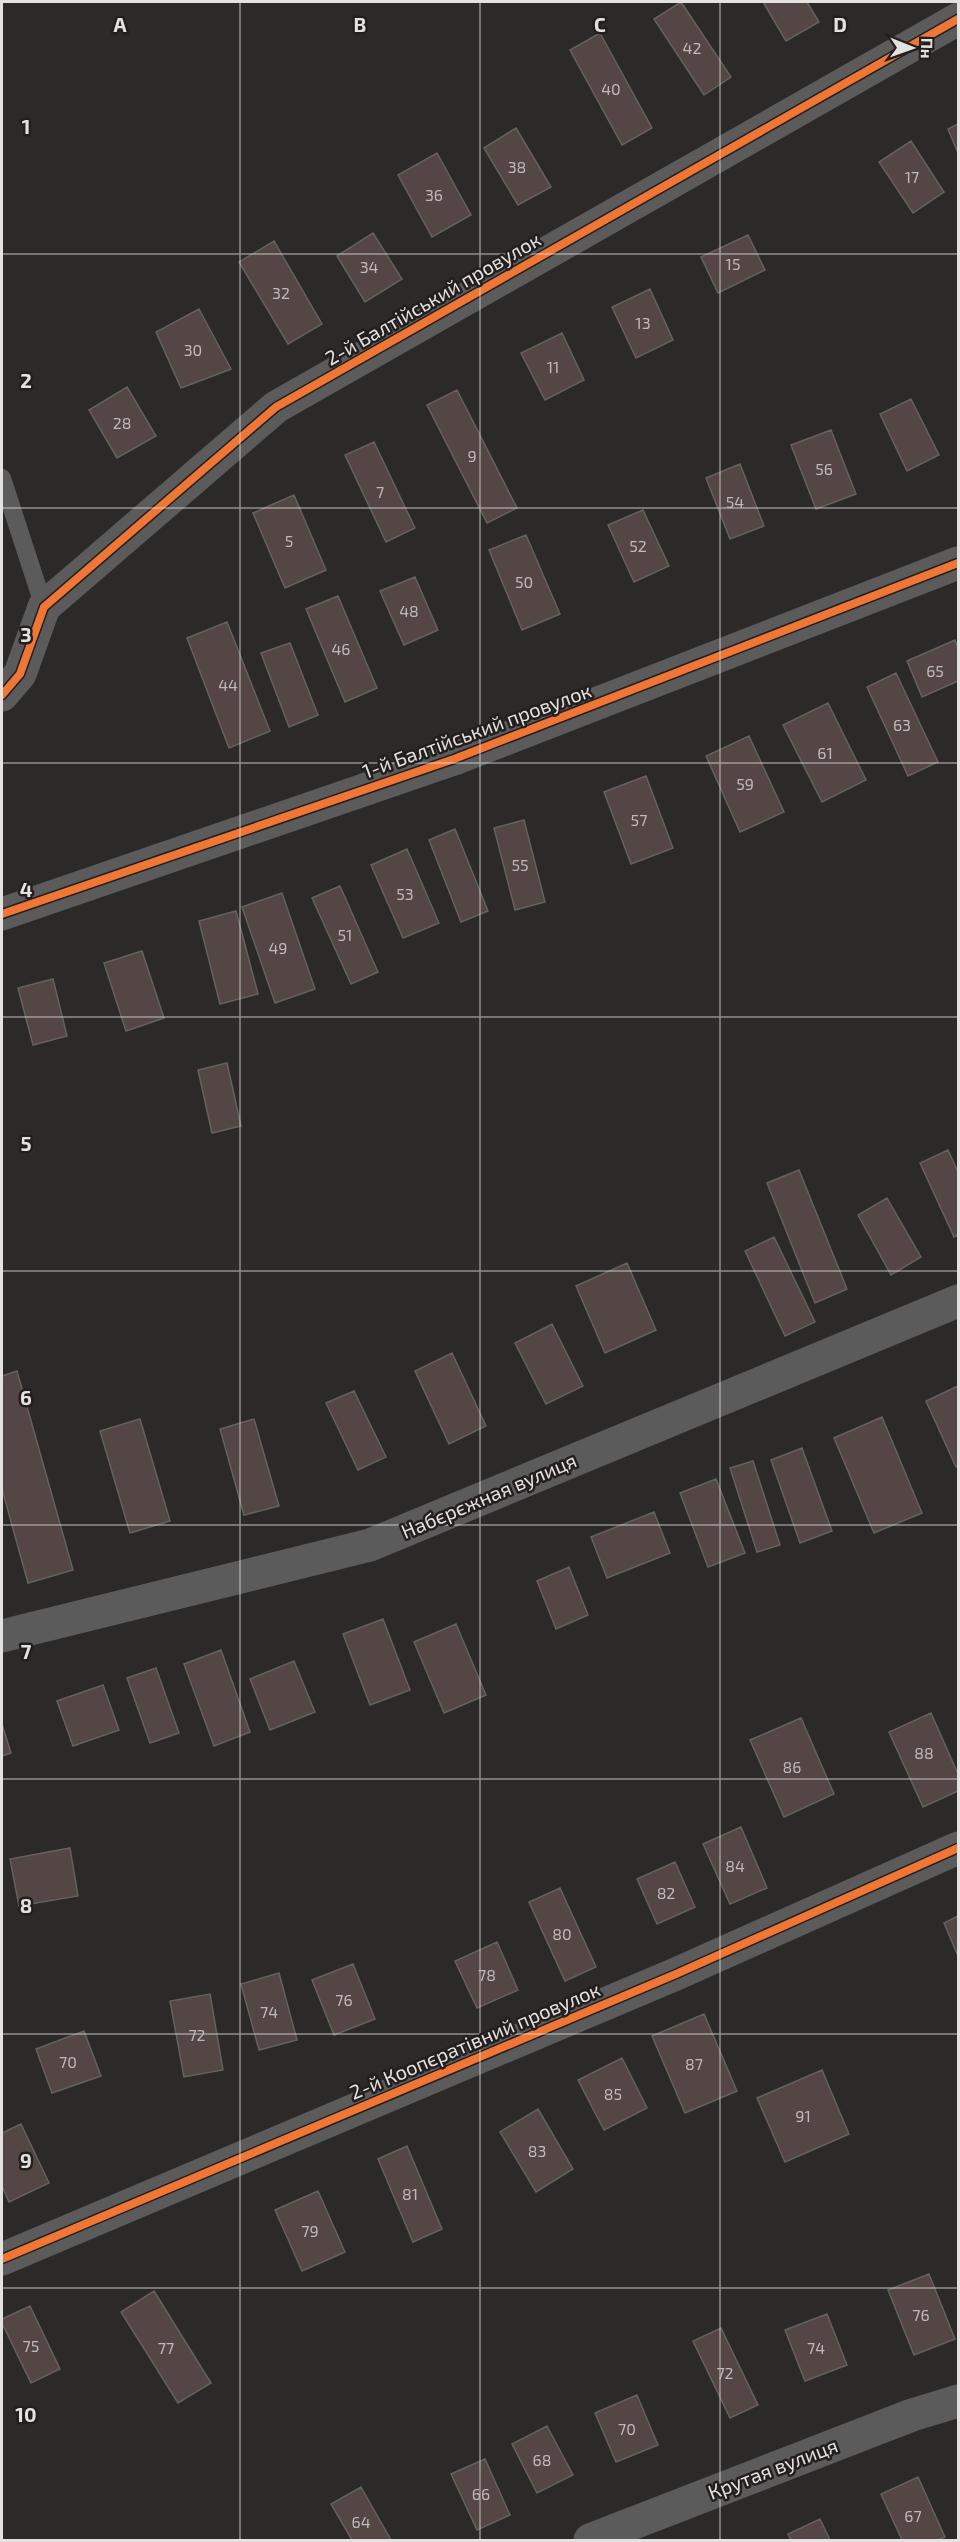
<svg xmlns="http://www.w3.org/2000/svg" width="960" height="2542" font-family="'Exo 2',sans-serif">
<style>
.building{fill:#534644;stroke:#636261;stroke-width:1.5}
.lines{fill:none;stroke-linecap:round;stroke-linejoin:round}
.service{stroke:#5b5b5b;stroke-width:18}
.minor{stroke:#5b5b5b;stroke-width:33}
.cycleway-casing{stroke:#231f1f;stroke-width:11}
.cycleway{stroke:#f07635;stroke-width:8}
.grid{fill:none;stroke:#e4e1e1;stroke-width:1.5;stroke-opacity:0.55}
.labels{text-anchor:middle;stroke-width:5;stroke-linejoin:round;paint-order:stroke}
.number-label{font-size:16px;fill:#c0baba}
.street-label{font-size:20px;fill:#e4e1e1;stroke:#231f1f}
.grid-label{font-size:20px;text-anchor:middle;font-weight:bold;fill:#e4e1e1;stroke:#231f1f;stroke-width:5;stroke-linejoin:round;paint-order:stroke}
</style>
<rect width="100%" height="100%" fill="#2b2a29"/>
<path class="building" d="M681,2L731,77L704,95L654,19Z
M763,2H807L819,22L786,41Z
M600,33L652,128L622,145L570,50Z
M958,124V153L948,129Z
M516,128L551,187L518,205L484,148Z
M911,141L944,192L913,213L879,162Z
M437,153L471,215L432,237L398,175Z
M373,233L402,279L365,302L337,256Z
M748,235L765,270L718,293L701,257Z
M274,241L322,324L288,344L239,262Z
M650,289L673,340L636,358L612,307Z
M199,309L231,369L181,388L156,332Z
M562,333L584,380L545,400L521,353Z
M127,387L156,436L117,458L89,410Z
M457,390L517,508L487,523L427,405Z
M911,399L939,455L907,471L880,414Z
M831,430L856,494L816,509L791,445Z
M374,442L415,528L386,542L345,455Z
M740,464L764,526L730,539L706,478Z
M294,495L326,570L285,588L253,513Z
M643,510L669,566L634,582L608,525Z
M526,535L560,614L522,630L489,550Z
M415,577L438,630L404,645L380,591Z
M338,596L377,688L345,702L306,609Z
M227,622L270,731L229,748L187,638Z
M955,640L958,648V681L922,697L907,661Z
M290,643L318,715L289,727L261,653Z
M896,673L938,762L908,776L867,687Z
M828,703L866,780L822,802L783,725Z
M749,736L784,812L740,832L706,756Z
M646,776L673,848L631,864L604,792Z
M524,820L545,902L515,910L494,828Z
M455,829L488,911L461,922L429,840Z
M407,849L439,923L403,938L371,865Z
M340,886L378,972L351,984L312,898Z
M282,893L315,989L275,1003L242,907Z
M236,911L258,994L220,1004L199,921Z
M142,951L164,1018L126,1031L104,963Z
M53,979L67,1036L33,1045L18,988Z
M227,1063L241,1126L212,1133L198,1070Z
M948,1150L958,1172V1235L954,1237L920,1163Z
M799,1170L847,1289L815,1303L767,1183Z
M887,1198L921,1257L891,1275L858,1215Z
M774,1237L815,1322L785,1336L745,1251Z
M627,1263L656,1330L605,1353L576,1286Z
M552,1324L583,1386L546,1404L515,1343Z
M452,1353L486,1426L449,1444L415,1371Z
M17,1371L73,1570L28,1583L2,1489V1376Z
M958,1386V1466L956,1467L926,1401Z
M354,1391L386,1457L358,1470L326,1403Z
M882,1417L922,1513L874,1533L834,1438Z
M140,1419L170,1521L130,1533L100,1431Z
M254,1419L279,1506L244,1515L220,1429Z
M802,1448L832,1531L800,1543L771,1460Z
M753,1461L780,1545L757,1552L730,1468Z
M716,1479L745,1553L708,1567L680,1493Z
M654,1512L670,1553L607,1578L591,1537Z
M569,1567L588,1615L556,1629L537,1581Z
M383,1619L410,1690L370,1705L343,1634Z
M456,1624L486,1695L444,1713L414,1642Z
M221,1650L250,1732L214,1746L184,1664Z
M294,1661L315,1712L270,1730L250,1679Z
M156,1668L179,1733L150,1743L127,1678Z
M103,1685L119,1730L73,1746L57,1701Z
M931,1713L958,1774V1791L923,1807L889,1732Z
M801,1718L834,1794L784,1817L750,1740Z
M2,1724L11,1753L2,1756Z
M741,1827L767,1888L730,1904L703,1844Z
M70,1848L78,1896L19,1906L10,1859Z
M675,1862L695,1907L657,1924L637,1879Z
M560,1888L596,1967L565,1981L529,1902Z
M958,1916V1956L944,1923Z
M497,1942L518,1990L477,2008L455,1961Z
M353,1964L375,2019L334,2035L312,1980Z
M279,1973L297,2040L259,2050L241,1984Z
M210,1994L223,2070L184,2077L170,2001Z
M704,2014L737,2091L685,2113L652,2036Z
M84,2031L101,2076L52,2093L36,2049Z
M622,2058L647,2108L604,2130L578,2080Z
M822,2070L849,2134L785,2162L757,2098Z
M538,2109L573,2169L536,2192L500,2132Z
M21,2124L49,2183L9,2202L2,2186V2133Z
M407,2146L442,2229L413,2242L378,2159Z
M318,2191L345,2252L302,2271L275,2210Z
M929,2274L955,2339L914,2355L888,2290Z
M154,2291L211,2383L178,2403L121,2312Z
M30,2306L60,2369L31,2383L2,2323V2319Z
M827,2314L847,2365L805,2381L785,2330Z
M721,2328L758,2405L730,2418L693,2341Z
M637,2395L658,2445L616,2462L595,2413Z
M547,2426L573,2475L537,2493L512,2444Z
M485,2459L510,2515L477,2530L451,2474Z
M918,2477L945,2537L937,2540H902L881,2494Z
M361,2487L391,2540H352L331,2504Z
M820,2519L830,2540H791L788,2534Z"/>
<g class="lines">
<path class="service" d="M2,478L44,607"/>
<path class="minor" d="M2,695L20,674L44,607L276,407L958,19
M2,914L454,759L958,563
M2,1636L370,1545L958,1301
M2,2259L676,1974L958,1848
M590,2540L912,2415L958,2401"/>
<defs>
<path id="cycleway" d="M2,695L20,674L44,607L276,407L958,19
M2,914L454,759L958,563
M2,2259L676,1974L958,1848"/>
</defs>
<use href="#cycleway" class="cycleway-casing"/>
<use href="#cycleway" class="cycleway"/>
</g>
<path class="grid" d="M240,2V2540M480,2V2540M720,2V2540M2,254H958M2,508H958M2,763H958M2,1017H958M2,1271H958M2,1525H958M2,1779H958M2,2034H958M2,2288H958"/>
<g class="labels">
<g class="number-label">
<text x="692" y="54">42</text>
<text x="611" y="95">40</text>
<text x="517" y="173">38</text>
<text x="912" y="183">17</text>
<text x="434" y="201">36</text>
<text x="733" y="270">15</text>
<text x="369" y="273">34</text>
<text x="281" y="299">32</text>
<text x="643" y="329">13</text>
<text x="193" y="356">30</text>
<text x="553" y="373">11</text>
<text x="122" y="429">28</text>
<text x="472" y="462">9</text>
<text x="824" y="475">56</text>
<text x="380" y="498">7</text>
<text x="735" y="508">54</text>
<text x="289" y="547">5</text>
<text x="638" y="552">52</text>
<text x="524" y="588">50</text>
<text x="409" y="617">48</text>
<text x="341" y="655">46</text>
<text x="935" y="677">65</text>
<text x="228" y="691">44</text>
<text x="902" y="731">63</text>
<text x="825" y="759">61</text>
<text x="745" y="790">59</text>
<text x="639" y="826">57</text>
<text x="520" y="871">55</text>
<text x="405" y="900">53</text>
<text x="345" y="941">51</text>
<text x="278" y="954">49</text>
<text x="924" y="1759">88</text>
<text x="792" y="1773">86</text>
<text x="735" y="1872">84</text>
<text x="666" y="1899">82</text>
<text x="562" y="1940">80</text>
<text x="487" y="1981">78</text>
<text x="344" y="2006">76</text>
<text x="269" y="2018">74</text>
<text x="197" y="2041">72</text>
<text x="68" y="2068">70</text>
<text x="694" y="2070">87</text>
<text x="613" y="2100">85</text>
<text x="803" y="2122">91</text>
<text x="537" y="2157">83</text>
<text x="410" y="2200">81</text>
<text x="310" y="2237">79</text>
<text x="921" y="2321">76</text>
<text x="31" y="2352">75</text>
<text x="166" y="2354">77</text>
<text x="816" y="2354">74</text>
<text x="725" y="2379">72</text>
<text x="627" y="2435">70</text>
<text x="542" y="2466">68</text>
<text x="481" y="2500">66</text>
<text x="913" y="2522">67</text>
<text x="361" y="2528">64</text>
</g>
<g class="street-label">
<text transform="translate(433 299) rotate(-30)" y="7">2-й Балтійський провулок</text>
<text transform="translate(477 731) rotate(-20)" y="7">1-й Балтійський провулок</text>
<text transform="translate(489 1496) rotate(-23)" y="7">Набєрєжная вулиця</text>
<text transform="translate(475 2041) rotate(-23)" y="7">2-й Коопєратівний провулок</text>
<text transform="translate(773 2469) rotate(-21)" y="7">Крутая вулиця</text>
</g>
</g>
<g class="grid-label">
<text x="120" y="32">A</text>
<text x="360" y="32">B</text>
<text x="600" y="32">C</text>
<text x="840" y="32">D</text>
<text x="26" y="134">1</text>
<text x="26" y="388">2</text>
<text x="26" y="642">3</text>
<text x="26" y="897">4</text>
<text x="26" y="1151">5</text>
<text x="26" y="1405">6</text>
<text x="26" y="1659">7</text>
<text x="26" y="1913">8</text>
<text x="26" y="2168">9</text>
<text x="26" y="2422">10</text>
</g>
<rect width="960" height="2542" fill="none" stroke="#e4e1e1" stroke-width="6"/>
<g transform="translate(912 48) rotate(91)" stroke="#231f1f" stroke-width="4.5" paint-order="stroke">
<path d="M0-4.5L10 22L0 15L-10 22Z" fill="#e4e1e1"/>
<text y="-9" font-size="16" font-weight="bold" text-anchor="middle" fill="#e4e1e1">Пн</text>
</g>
</svg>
